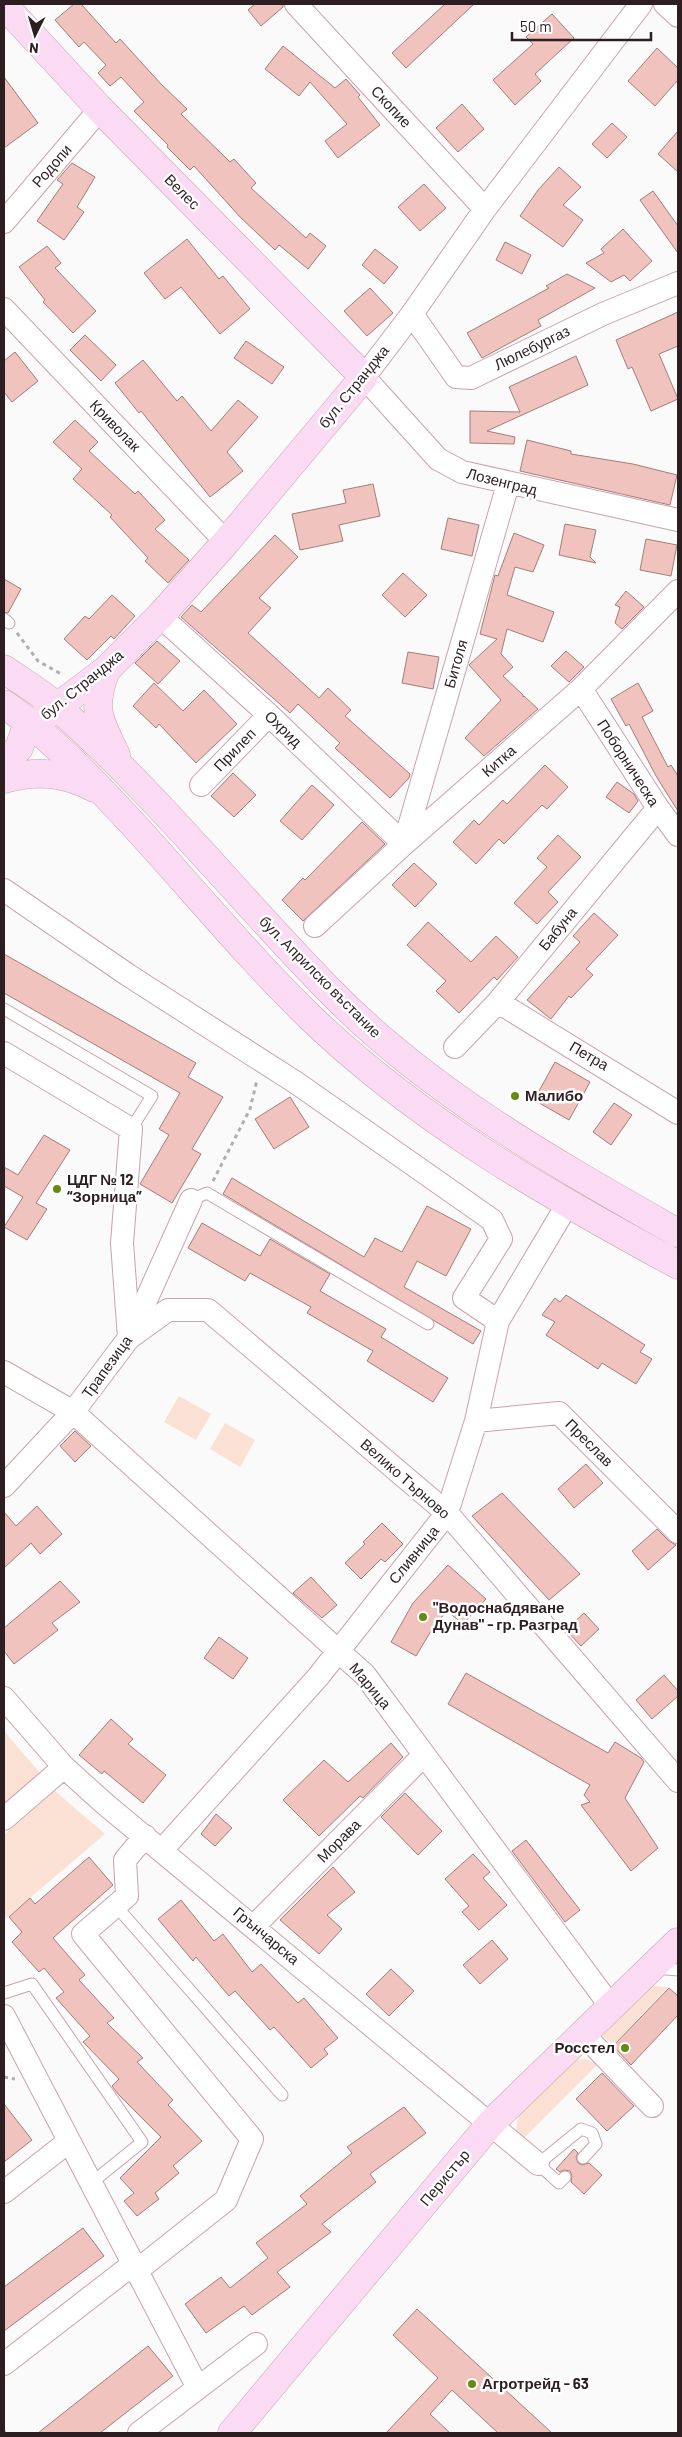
<svg xmlns="http://www.w3.org/2000/svg" width="682" height="2437" font-family="Barlow,sans-serif">
<style>
.green{fill:#fbe1d3}
.building{fill:#f1c3be;stroke:#a47d78}
.lines{fill:none;stroke-linecap:round;stroke-linejoin:round}
.lane-casing{stroke:#cba2ad;stroke-width:13}
.street-casing{stroke:#cba2ad;stroke-width:24}
.secondary-casing{stroke:#cba2ad;stroke-width:29}
.path{stroke:#b2adae;stroke-width:3;stroke-dasharray:4 4;stroke-linecap:butt}
.lane{stroke:#fff;stroke-width:11}
.street{stroke:#fff;stroke-width:22}
.secondary{stroke:#fadbf3;stroke-width:28}
.poi-dot{fill:#668a0f;stroke:#fff;stroke-width:2}
.labels{text-anchor:middle;stroke-width:5;stroke-linejoin:round;paint-order:stroke}
.street-label{font-size:15px;fill:#2d1e22;stroke:#fff}
.poi-label{font-size:15px;font-weight:bold;fill:#2d1e22;stroke:#fff;text-anchor:start}
</style>
<rect width="100%" height="100%" fill="#fafafa"/>
<path class="green" d="M179,1396L211,1414L196,1440L164,1422Z
M225,1423L255,1440L240,1467L210,1449Z
M4,1731L40,1773L4,1805Z
M55,1791L105,1834L4,1920V1835Z
M647,1986L668,1987L613,2045L602,2035Z
M585,2059L598,2064L524,2138L515,2134L519,2115L576,2060Z"/>
<path class="building" d="M74,4H81L116,43L120,39L161,84L187,109L181,114L230,162L234,159L256,183L251,188L306,238L310,233L326,246L308,269L279,245L275,250L241,218L194,166L190,170L167,147L168,145L134,111L144,102L121,77L110,86L98,73L106,65L84,42L79,47L55,20Z
M255,4H283V7L261,26L248,10Z
M445,4H474L406,68L392,53Z
M552,14L574,38L535,74L541,81L515,105L493,80L533,44L526,37Z
M283,46L335,88L346,79L360,95L358,97L380,125L338,158L325,141L347,124L310,82L299,96L265,69Z
M657,48L678,68V80L655,106L628,81Z
M4,77L38,123L4,148Z
M462,104L484,129L458,152L436,128Z
M612,123L627,137L607,158L592,144Z
M678,131V172L658,154Z
M72,163L95,177L77,207L84,212L64,240L37,221L63,184L57,180Z
M559,167L581,187L563,205L583,220L563,247L520,216L538,190Z
M424,184L446,208L420,231L398,207Z
M653,191L678,226V253L640,200Z
M623,229L652,261L630,281L624,275L611,282L586,263L604,253L601,249Z
M187,239L219,279L223,276L250,309L220,334L181,287L165,299L144,273Z
M505,242L531,255L522,274L496,260Z
M47,246L61,263L55,268L96,311L73,333L43,302L45,300L19,267Z
M375,249L398,267L384,284L362,265Z
M567,274L595,288L538,320L541,326L482,358L467,333L549,288L546,286Z
M370,288L393,313L367,336L344,311Z
M678,312V346L659,354L678,399L651,411L632,367L628,369L616,340Z
M85,335L116,365L101,381L70,350Z
M246,341L284,367L272,384L234,358Z
M15,352L38,381L12,402L4,392V361Z
M576,356L588,385L487,431L515,437L514,444L470,443V411L520,412L509,387Z
M143,360L177,401L182,396L211,431L238,400L258,417L227,452L243,471L210,497L141,411L139,413L115,383Z
M75,420L98,442L89,451L135,494L138,491L165,520L155,529L189,560L168,583L145,561L148,558L110,517L112,515L73,479L82,469L53,442Z
M527,440L571,451V454L633,464L677,475L670,505L520,471Z
M373,484L380,516L339,525L343,541L300,550L292,514L346,503L343,490Z
M448,518L479,525L472,556L441,549Z
M565,524L596,530L590,557L596,563L559,555Z
M514,533L544,545L533,572L515,567L507,595L554,612L543,642L507,629L501,654L513,667L503,676L523,695V697L524,696L538,709L484,756L465,738L501,700L469,665L497,639L480,634L495,575L498,576Z
M275,535L298,557L259,598L271,608L248,633L319,698L328,688L351,710L345,716L410,774L409,778L390,798L335,748L340,743L298,704L290,713L181,617L192,605L201,612Z
M646,539L677,545L671,576L640,570Z
M403,573L427,595L405,617L382,595Z
M4,579L21,589L8,613L4,612Z
M626,591L644,607L622,629L615,623L620,607L615,605Z
M112,595L135,616L114,639L111,636L87,660L64,639L85,616L89,619Z
M157,641L180,661L158,684L135,663Z
M566,651L584,667L569,682L551,666Z
M408,652L439,657L433,689L402,683Z
M154,683L183,711L204,690L237,724L196,763L159,724L156,728L133,706Z
M638,683L653,711L642,717L668,767L671,765L678,776V811L656,776L629,724L626,726L611,699Z
M545,765L568,787L547,809L542,805L504,844L499,839L476,864L453,842L474,820L479,825L503,800L507,804Z
M233,773L256,795L234,817L211,796Z
M617,782L634,794L638,801L629,813L606,797Z
M312,785L334,805L302,840L280,821Z
M362,822L385,844L303,921L282,900L303,878L305,880Z
M558,835L581,857L548,892L558,902L537,924L514,903L547,867L537,858Z
M414,863L437,884L415,907L392,885Z
M594,913L618,935L586,969L593,975L571,998L569,996L551,1019L527,1000L580,942L573,936Z
M428,922L471,962L496,936L518,957L497,980L494,977L459,1013L436,991L446,981L407,945Z
M4,954L196,1063L188,1077L223,1097L192,1149L201,1154L172,1203L140,1184L169,1135L159,1129L180,1093L4,993Z
M555,1062L590,1082L569,1120L534,1100Z
M290,1097L309,1127L274,1149L255,1119Z
M614,1103L632,1115L611,1145L593,1132Z
M44,1135L70,1150L36,1203L47,1209L27,1240L4,1227L23,1197L4,1186V1167L18,1175Z
M232,1178L364,1257L375,1238L402,1252L427,1206L471,1229L446,1276L417,1261L404,1287L481,1331L473,1344L223,1194Z
M202,1223L260,1256L270,1239L330,1274L320,1291L386,1329L381,1337L448,1378L433,1402L367,1361L373,1351L307,1313L311,1307L250,1273L245,1281L188,1248Z
M566,1295L645,1345L640,1352L652,1359L636,1384L602,1363L598,1369L546,1335L555,1322L542,1315L555,1298L560,1302Z
M75,1431L91,1446L75,1462L60,1446Z
M586,1464L603,1483L574,1508L558,1489Z
M502,1493L580,1574L549,1600L472,1516Z
M37,1506L62,1534L40,1554L31,1543L4,1568V1512L16,1526Z
M382,1523L403,1544L385,1562L381,1559L361,1579L345,1563L365,1544L363,1542Z
M657,1529L669,1541L676,1545L648,1570L632,1551Z
M448,1565L486,1599L463,1624L447,1611L434,1626L416,1656L391,1642L413,1603Z
M311,1577L337,1605L322,1618L293,1593Z
M60,1581L80,1602L52,1623L58,1630L14,1664L4,1651V1628Z
M584,1613L599,1629L581,1646L566,1630Z
M219,1637L248,1658L233,1679L204,1658Z
M466,1673L608,1753L615,1742L641,1758L644,1762L625,1798L658,1848L631,1871L581,1805L590,1802L584,1795L590,1785L448,1704Z
M664,1675L678,1691V1696L652,1719L636,1700Z
M111,1719L133,1739L128,1744L166,1775L143,1803L104,1771L102,1774L79,1755Z
M391,1743L403,1757L363,1798L360,1796L319,1836L283,1800L324,1760L348,1782Z
M405,1793L442,1831L418,1855L381,1817Z
M216,1814L232,1828L215,1846L201,1834Z
M526,1840L580,1910L565,1922L512,1851Z
M473,1854L490,1872L483,1878L507,1905L479,1930L462,1912L469,1906L445,1879Z
M89,1857L113,1885L53,1938L85,1975L79,1980L114,2018L107,2023L143,2058L137,2062L173,2100L168,2105L202,2141L173,2166L179,2173L155,2193L159,2199L137,2216L124,2201L134,2193L120,2178L161,2137L118,2094L112,2086L119,2079L83,2042L90,2036L56,1998L64,1992L44,1968L39,1972L12,1942L22,1932L9,1917L30,1898L35,1904Z
M333,1867L355,1892L327,1915L342,1929L319,1954L280,1920Z
M181,1900L214,1941L223,1934L252,1972L261,1964L298,2003L304,1998L338,2038L324,2049L328,2054L311,2068L274,2027L270,2030L235,1991L229,1996L196,1957L193,1961L158,1919Z
M492,1940L508,1959L480,1984L463,1965Z
M391,1969L414,1991L389,2016L366,1994Z
M669,1988L678,1996V2015L631,2065L613,2046Z
M602,2073L634,2106L607,2131L576,2099Z
M4,2104L32,2140L4,2162Z
M404,2107L426,2133L370,2174L376,2182L322,2224L331,2232L277,2272L290,2287L252,2315L244,2306L206,2333L185,2304L221,2277L230,2288L268,2258L256,2243L307,2204L300,2196L352,2153L347,2147Z
M574,2149L578,2153L576,2157L578,2163L582,2165L589,2163L602,2175L584,2194L571,2182L572,2176L570,2171L564,2170L560,2172L556,2169Z
M83,2228L104,2256L4,2331V2287Z
M417,2309L552,2433H498L452,2390L430,2414L450,2433H386L438,2378L393,2335Z
M148,2346L173,2376L100,2433H38Z"/>
<g class="lines">
<defs>
<path id="lane" d="M4,619L9,623
M4,1009L152,1096L131,1129
M191,1200L207,1193L428,1324
M116,1906L282,2095
M656,1968L678,1970
M4,1993L32,1984L142,2142L90,2184
M565,2177L559,2183L538,2164L581,2129L592,2133L596,2144L583,2158"/>
<path id="street" d="M296,4L485,209
M641,4L485,209L412,314L364,377L438,459L462,472L678,520
M665,4L678,16
M4,222L100,109
M4,309L226,542
M412,314L456,377L471,378L603,314L678,283
M160,616L269,715L404,844L508,484
M581,689L658,808L678,835
M201,785L269,715
M4,890L128,975L298,1084L492,1220L501,1239L464,1298L498,1321
M315,926L404,844L581,689L678,591
M498,1002L678,1113
M455,1047L498,1002L658,808
M4,1053L131,1129L122,1243L129,1338
M129,1338L168,1310H208L447,1513L678,1781
M4,1372L73,1412L365,1675L612,2008
M476,1421L559,1413L678,1532
M4,1486L73,1412L129,1338L191,1200
M4,1698L64,1767L105,1804L538,2164
M4,1819L64,1767
M162,1850L318,1677L447,1513L476,1421L498,1321L567,1205
M254,1926L424,1755
M4,2016L198,2388L139,2433
M584,2035L652,2106
M4,2192L68,2142
M135,2272L226,2200L252,2139L83,1934L127,1896L125,1860L145,1836
M4,2364L132,2265
M198,2388L256,2344"/>
<path id="secondary" d="M4,5L100,109L364,377L226,542L160,616L106,670L25,731L19,748L4,761
M4,669C22,682 42,693 58,708C157,794 240,900 332,993C431,1094 557,1164 678,1233
M106,670C91,710 99,719 116,755
M4,704C51,737 91,779 130,821C191,887 247,956 311,1018C418,1121 549,1195 678,1265
M4,779C36,770 64,772 94,788
M232,2433L491,2123L678,1942"/>
</defs>
<use href="#lane" class="lane-casing"/>
<use href="#street" class="street-casing"/>
<use href="#secondary" class="secondary-casing"/>
<path class="path" d="M17,633L38,661L63,675
M213,1181L250,1109L257,1080
M4,2077L15,2079
M4,2431L5,2433"/>
<use href="#lane" class="lane"/>
<use href="#street" class="street"/>
<use href="#secondary" class="secondary"/>
</g>
<g class="poi-dot">
<circle cx="515" cy="1096" r="5"/>
<circle cx="57" cy="1189" r="5"/>
<circle cx="423" cy="1617" r="5"/>
<circle cx="625" cy="2048" r="5"/>
<circle cx="472" cy="2384" r="5"/>
</g>
<g class="labels">
<g class="street-label">
<text transform="translate(391 107) rotate(47)" y="5">Скопие</text>
<text transform="translate(52 166) rotate(-49)" y="5">Родопи</text>
<text transform="translate(182 192) rotate(45)" y="5">Велес</text>
<text transform="translate(532 348) rotate(-26)" y="5">Люлебургаз</text>
<text transform="translate(354 387) rotate(-51)" y="5">бул. Странджа</text>
<text transform="translate(115 426) rotate(46)" y="5">Криволак</text>
<text transform="translate(502 482) rotate(14)" y="5">Лозенград</text>
<text transform="translate(456 664) rotate(-74)" y="5">Битоля</text>
<text transform="translate(82 685) rotate(-39)" y="5">бул. Странджа</text>
<text transform="translate(283 729) rotate(44)" y="5">Охрид</text>
<text transform="translate(235 750) rotate(-46)" y="5">Прилеп</text>
<text transform="translate(499 761) rotate(-41)" y="5">Китка</text>
<text transform="translate(628 763) rotate(57)" y="5">Поборническа</text>
<text transform="translate(558 929) rotate(-51)" y="5">Бабуна</text>
<text transform="translate(320 977) rotate(45)" y="5">бул. Априлско въстание</text>
<text transform="translate(589 1056) rotate(30)" y="5">Петра</text>
<text transform="translate(107 1367) rotate(-54)" y="5">Трапезица</text>
<text transform="translate(589 1443) rotate(45)" y="5">Преслав</text>
<text transform="translate(405 1479) rotate(41)" y="5">Велико Търново</text>
<text transform="translate(414 1555) rotate(-51)" y="5">Сливница</text>
<text transform="translate(370 1686) rotate(50)" y="5">Марица</text>
<text transform="translate(339 1841) rotate(-45)" y="5">Морава</text>
<text transform="translate(266 1936) rotate(40)" y="5">Грънчарска</text>
<text transform="translate(445 2178) rotate(-50)" y="5">Перистър</text>
</g>
<g class="poi-label">
<text x="525" y="1101">Малибо</text>
<text x="67" y="1185">ЦДГ № 12<tspan x="67" dy="17">“Зорница”</tspan></text>
<text x="433" y="1613">"Водоснабдяване<tspan x="433" dy="17">Дунав" - гр. Разград</tspan></text>
<text x="615" y="2053" text-anchor="end">Росстел</text>
<text x="482" y="2389">Агротрейд - 63</text>
</g>
</g>
<rect width="682" height="2437" fill="none" stroke="#2d1e22" stroke-width="10"/>
<g transform="translate(35 35) rotate(185)" stroke="#ffffff" stroke-width="4" paint-order="stroke">
<path d="M0-4L9 19L0 12L-9 19Z" fill="#2d1e22"/>
<text y="-8" font-size="14" font-weight="bold" text-anchor="middle" fill="#2d1e22">N</text>
</g>
<path d="M512 32v8h139v-8" fill="none" stroke="#2d1e22" stroke-width="2.5"/>
<text x="520" y="32" font-size="15" fill="#2d1e22" stroke="#ffffff" stroke-width="4" paint-order="stroke">50 m</text>
</svg>
